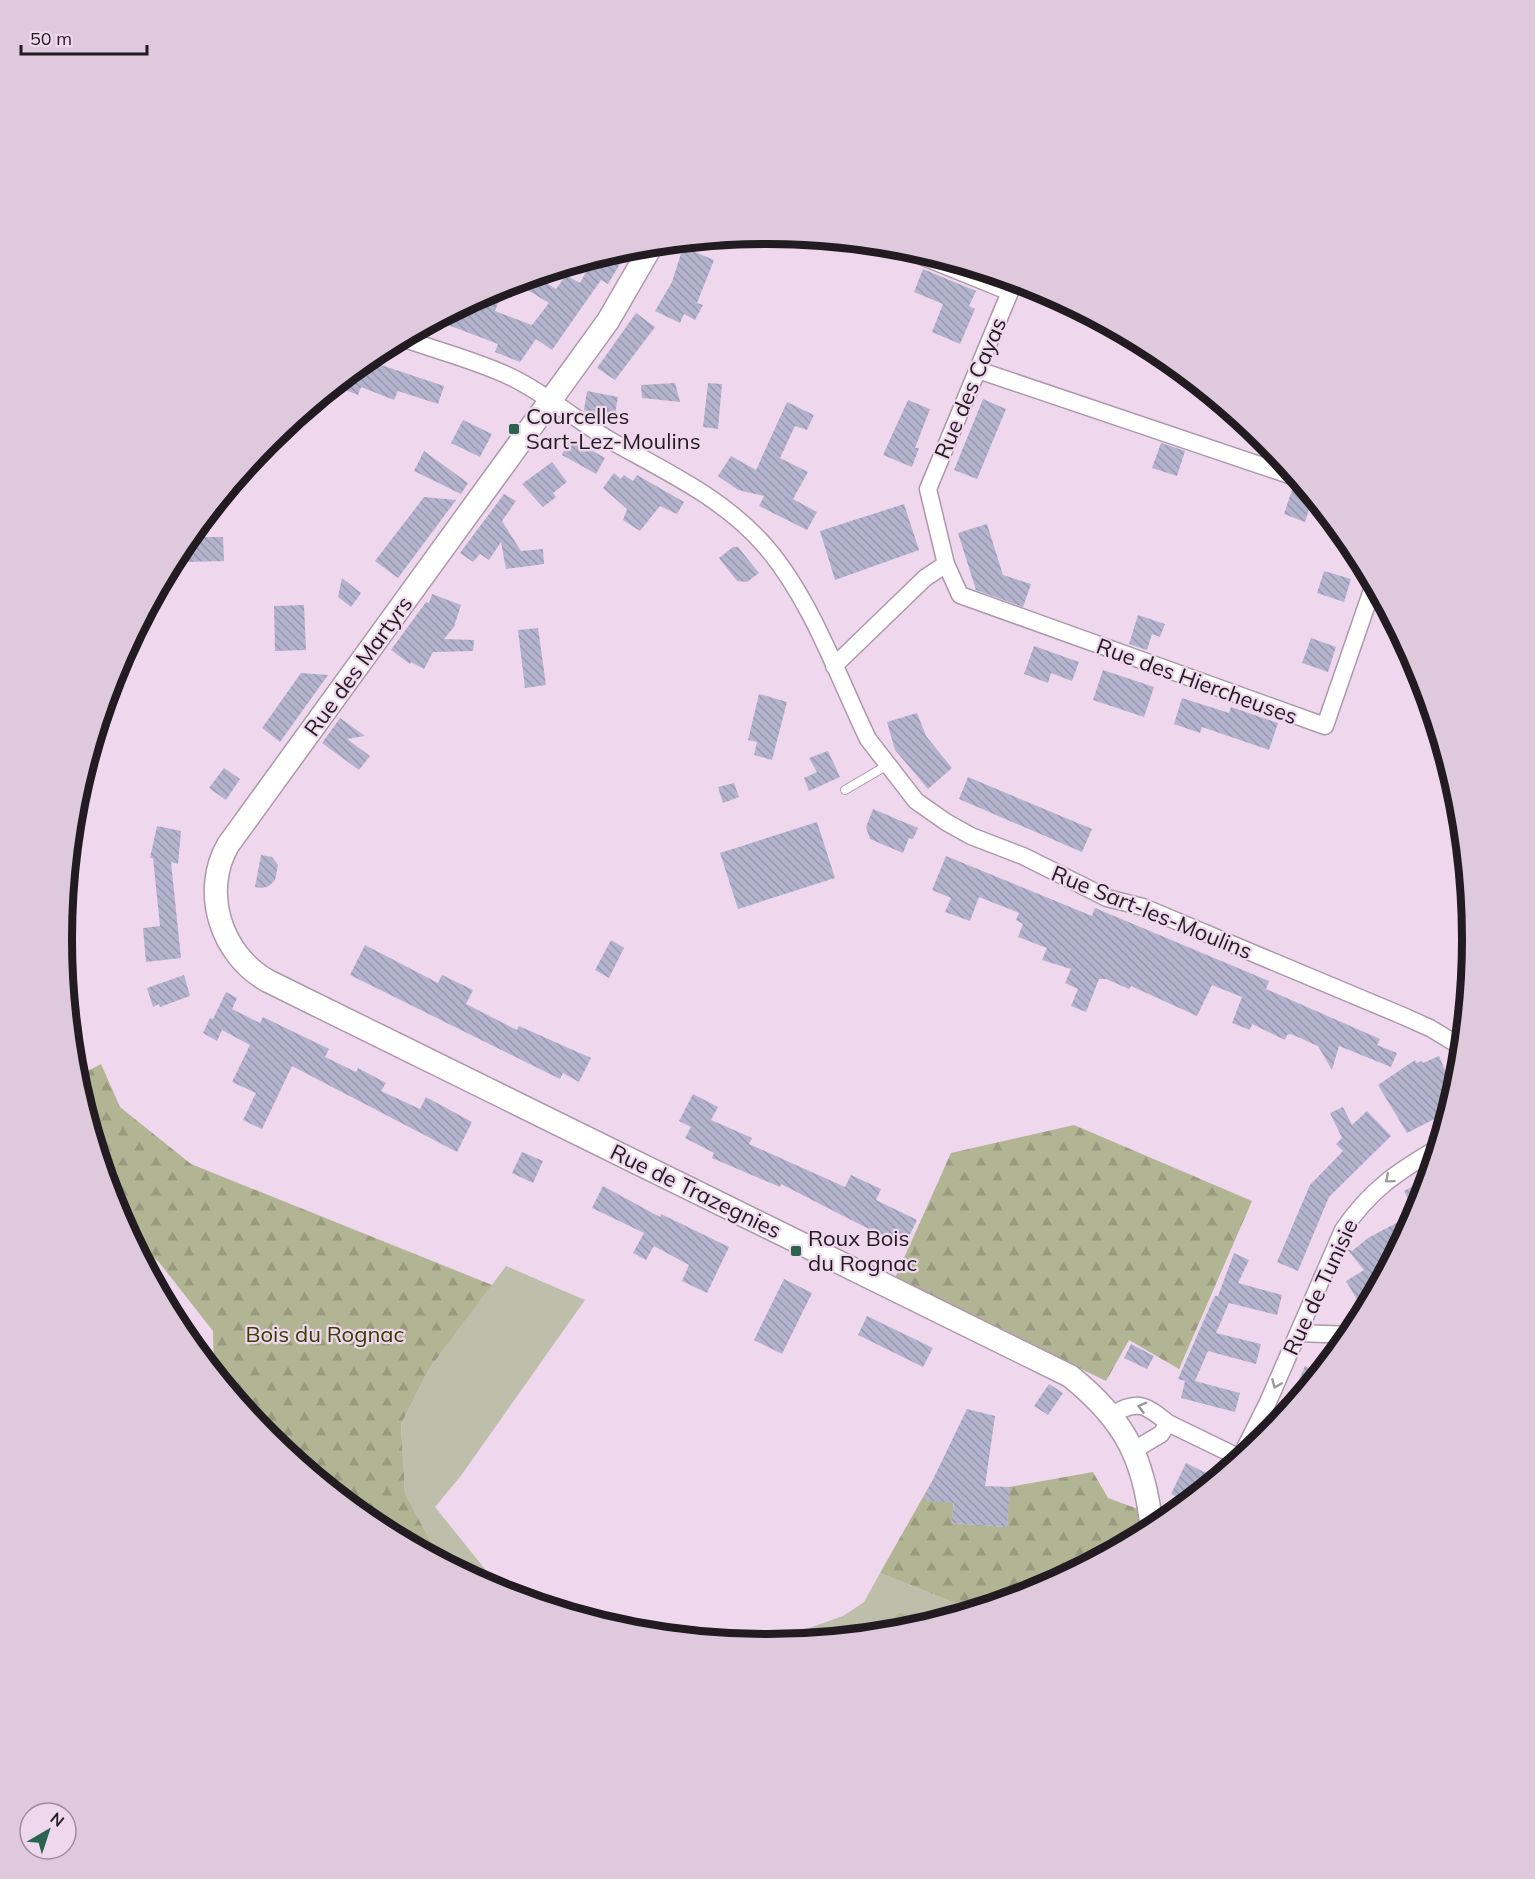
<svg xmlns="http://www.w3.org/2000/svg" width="1535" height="1879" font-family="Mulish,sans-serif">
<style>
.grass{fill:#bdbfaa}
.forest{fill:url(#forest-firs)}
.building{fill:url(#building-back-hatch)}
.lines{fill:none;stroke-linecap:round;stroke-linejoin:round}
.lane-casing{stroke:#ae98ac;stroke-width:10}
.street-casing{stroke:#ae98ac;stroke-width:19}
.secondary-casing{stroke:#ae98ac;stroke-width:25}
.lane{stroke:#fff;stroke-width:8}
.street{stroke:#fff;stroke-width:16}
.secondary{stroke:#fff;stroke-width:22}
.oneway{stroke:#9c989c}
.poi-dot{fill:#2a644e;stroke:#efd8ed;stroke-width:2}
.labels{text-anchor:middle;stroke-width:4.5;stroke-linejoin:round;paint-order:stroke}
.street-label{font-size:22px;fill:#231b22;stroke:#efd8ed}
.poi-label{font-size:22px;fill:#231b22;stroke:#efd8ed;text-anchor:start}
.park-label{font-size:22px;fill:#393b00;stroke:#efd8ed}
.rim{fill:none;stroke:#231b22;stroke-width:8}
</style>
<defs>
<pattern id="forest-firs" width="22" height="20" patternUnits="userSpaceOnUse" patternTransform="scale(1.5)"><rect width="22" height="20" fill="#b2b594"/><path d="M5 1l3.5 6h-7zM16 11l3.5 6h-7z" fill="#999b7f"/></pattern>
<pattern id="building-back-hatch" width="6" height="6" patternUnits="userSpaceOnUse" patternTransform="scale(1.5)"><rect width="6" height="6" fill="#b4b3ce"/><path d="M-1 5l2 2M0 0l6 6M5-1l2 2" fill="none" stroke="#9a99b1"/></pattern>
</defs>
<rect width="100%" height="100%" fill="#efd8ed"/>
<path class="grass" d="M506,1266L585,1300L460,1477L435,1507L505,1594L440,1561L405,1493L401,1424L429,1369Z
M880,1573L975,1611L933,1624L899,1612L876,1635L761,1645L843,1616L864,1602Z"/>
<path class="forest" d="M101,1064L120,1107L191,1164L492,1285L429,1369L401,1424L405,1493L441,1562L375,1526L268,1438L214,1372L213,1331L158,1261L134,1245L115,1209L75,1078Z
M1074,1125L1252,1201L1179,1369L1129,1340L1106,1381L895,1278L951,1153Z
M1093,1472L1108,1498L1138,1509L1141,1537L1037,1592L975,1611L880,1573L931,1483L955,1485L952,1523L1007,1527L1009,1487Z
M899,1612L933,1624L905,1632L876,1635Z"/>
<path class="building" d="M630,247L608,284L601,280L552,350L536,339L520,362L495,352L498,344L435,320L466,304L472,308L475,299L487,293L500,298L495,311L532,325L549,303L514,282L535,276L556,289L566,275L580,283L594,258Z
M683,247L714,260L697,303L703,305L695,320L684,314L680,323L655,311L672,282Z
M923,269L976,291L969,306L975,309L960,344L932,332L943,304L914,292Z
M636,313L655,327L615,380L597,368Z
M366,360L444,386L438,404L398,391L394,400L361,387L358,395L335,386Z
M675,383L680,402L642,398L641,385Z
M708,383L722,384L718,429L703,427Z
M587,391L618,397L613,425L584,410Z
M983,399L1006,409L977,479L954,470Z
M908,400L930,409L915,448H919L912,467L883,455Z
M787,402L814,415L807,430L795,426L780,458L808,472L793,499L817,512L807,530L759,506L764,496L738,490L718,476L731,456L756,470Z
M463,420L492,434L480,457L451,443Z
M570,438L605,458L596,474L562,455Z
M1161,443L1185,451L1177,476L1152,468Z
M424,451L468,483L461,494L414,471Z
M552,462L567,482L553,493L556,497L543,507L522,484Z
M614,473L621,479L624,475L633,481L637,475L684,502L677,514L660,506L640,531L623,520L627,509L603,488Z
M1292,490L1313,498L1305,522L1284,514Z
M504,494L516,501L502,521L521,551L543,549L544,564L506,569L501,542L489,560L480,554L473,562L460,553Z
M424,497L456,500L398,578L375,561Z
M904,504L919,550L835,580L820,531Z
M987,524L1003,575L1031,584L1023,607L976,590L958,533Z
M189,537H223L224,561L185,562L184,542Z
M733,547H738L759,573L747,582L737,581L719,558Z
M1324,571L1351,579L1344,602L1317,593Z
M342,578L361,593L351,607L338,597Z
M432,594L461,605L454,627L444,639L474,640L473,651L433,652L424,669L411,662L410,664L391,650L426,602L429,603Z
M304,605L306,650L275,651L274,606Z
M1138,615L1165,624L1160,637L1152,634L1147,650L1129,644Z
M538,628L546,685L525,688L518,630Z
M1311,638L1336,647L1328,672L1302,663Z
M1034,646L1079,662L1072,681L1051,673L1048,683L1024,674Z
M1103,670L1154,687L1144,717L1093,700Z
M301,673L328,675L280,742L262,728Z
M759,694L787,702L772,760L754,755L757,742L748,740Z
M1182,698L1229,713L1231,707L1278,723L1269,750L1202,727L1200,733L1174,724Z
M917,713L926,736L952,768L928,789L895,750L887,722Z
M340,718L365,736L347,739L370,756L359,770L322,743Z
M828,751L840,777L809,791L804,778L817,772L809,758Z
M224,768L240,779L226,800L209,788Z
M968,777L1092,829L1082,852L959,799Z
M734,783L739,797L723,803L718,787Z
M873,809L918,828L913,839L909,838L903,853L870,839L866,827Z
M817,822L835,878L738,909L720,853Z
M157,826L181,831L178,864L171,862L181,958L146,962L143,928L160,926L153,858H150Z
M261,855L272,857L278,865L275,880L269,886L262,888L255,887Z
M946,856L1092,916L1095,908L1269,981L1266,989L1380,1039L1377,1045L1397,1053L1391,1067L1339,1046L1332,1070L1318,1046L1291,1034L1287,1035L1285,1040L1252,1024L1250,1030L1232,1023L1242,997L1212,985L1197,1016L1131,986L1129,989L1106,979H1099L1086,1012L1071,1006L1078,989L1065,983L1071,969L1042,960L1047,948L1018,937L1023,924L1016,920L1019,913L979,897L970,921L945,912L951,898L932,890Z
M611,940L624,948L609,978L595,970Z
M365,945L438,983L442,975L473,990L466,1004L517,1030L519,1026L591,1058L579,1082L563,1073L560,1079L350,975Z
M184,975L190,996L160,1007L159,1004L153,1007L147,988Z
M226,992L237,998L232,1009L260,1023L263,1017L329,1049L325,1057L356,1072L358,1068L386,1083L381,1091L420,1109L426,1097L472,1122L457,1152L292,1066L262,1129L243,1120L256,1093L232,1082L250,1045L222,1030L217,1041L203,1033L210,1018L213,1019Z
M1439,1056L1449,1080L1452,1079L1457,1087L1450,1111L1407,1133L1378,1085L1415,1060L1416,1063L1421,1061L1423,1063Z
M693,1094L718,1107L711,1120L752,1138L749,1144L845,1187L851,1175L881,1189L876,1200L917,1220L904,1247L781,1184L780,1187L712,1158L714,1153L685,1138L691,1127L679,1121Z
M1343,1107L1352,1125L1367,1111L1391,1136L1329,1197L1298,1271L1277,1262L1310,1185L1343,1151L1336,1144L1342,1138L1330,1113Z
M522,1152L543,1161L533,1183L512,1173Z
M1429,1178L1420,1210L1417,1216L1404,1191Z
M603,1186L660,1217L661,1214L729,1247L707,1293L682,1281L689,1265L654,1246L646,1260L633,1253L644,1233L592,1208Z
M1400,1221L1407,1234L1398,1251L1376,1263L1388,1269L1365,1313L1346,1281L1364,1270L1347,1249L1352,1251L1368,1238Z
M1234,1253L1249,1260L1238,1283L1282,1295L1277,1315L1229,1303L1216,1333L1261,1344L1256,1364L1208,1351L1195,1381L1240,1393L1235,1412L1181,1398L1185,1381L1178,1379L1211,1304L1215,1296H1218Z
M784,1279L812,1293L782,1354L754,1340Z
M867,1316L933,1348L923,1367L858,1335Z
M1131,1344L1154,1356L1147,1369L1124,1358Z
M1305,1366L1321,1373L1291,1410L1287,1408Z
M1049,1384L1063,1393L1048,1415L1034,1406Z
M967,1409L995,1416L985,1486L1010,1487L1007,1527L951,1523L954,1503L923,1500Z
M1186,1463L1218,1479L1189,1503L1171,1494Z"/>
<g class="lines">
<defs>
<path id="lane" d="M845,790L886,766"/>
<path id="street" d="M899,247L1010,292L928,489L946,564L960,595L1325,726L1374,584
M402,338C438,351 479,361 513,378C549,396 579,422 613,442C667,472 725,499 766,547C811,599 838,677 868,739L916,801L946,822L971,836L1023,856L1107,898L1143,907L1403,1016L1430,1028L1463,1048
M978,370L1298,478
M834,666L925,578L946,564
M1298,1333L1352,1335
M1112,1415C1137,1399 1146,1405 1168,1423L1161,1434L1134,1450
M1168,1423L1242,1459
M1240,1458L1268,1402L1343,1230C1370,1190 1397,1172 1438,1148"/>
<path id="secondary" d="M652,245L608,321L228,845C201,892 221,955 268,981L1070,1376C1126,1421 1145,1460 1152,1531"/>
</defs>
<use href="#lane" class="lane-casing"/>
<use href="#street" class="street-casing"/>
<use href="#secondary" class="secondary-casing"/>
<use href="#lane" class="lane"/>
<use href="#street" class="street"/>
<use href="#secondary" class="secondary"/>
</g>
<defs><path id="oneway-chevron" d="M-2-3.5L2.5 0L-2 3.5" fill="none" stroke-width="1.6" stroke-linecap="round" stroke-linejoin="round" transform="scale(1.5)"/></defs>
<g class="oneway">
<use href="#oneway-chevron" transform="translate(1389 1179) rotate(140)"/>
<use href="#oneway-chevron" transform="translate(1276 1384) rotate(113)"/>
<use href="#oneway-chevron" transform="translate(1142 1407) rotate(-165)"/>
</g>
<g class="poi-dot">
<rect x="508" y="423" width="12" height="12" rx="3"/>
<rect x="790" y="1245" width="12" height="12" rx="3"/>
</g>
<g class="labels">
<g class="street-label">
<text transform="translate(970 388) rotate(-67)" y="8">Rue des Cayas</text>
<text transform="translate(358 666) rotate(-54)" y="8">Rue des Martyrs</text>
<text transform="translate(1197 681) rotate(20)" y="8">Rue des Hiercheuses</text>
<text transform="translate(1152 912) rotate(22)" y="8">Rue Sart-les-Moulins</text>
<text transform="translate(696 1191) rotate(26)" y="8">Rue de Trazegnies</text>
<text transform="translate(1320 1287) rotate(-65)" y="8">Rue de Tunisie</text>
</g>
<g class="poi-label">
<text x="526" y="424">Courcelles<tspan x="526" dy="25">Sart-Lez-Moulins</tspan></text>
<text x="808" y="1246">Roux Bois<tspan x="808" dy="25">du Rognac</tspan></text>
</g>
<g class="park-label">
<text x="325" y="1342">Bois du Rognac</text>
</g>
</g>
<path d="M0 0H1535V1879H0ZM72 939a695 695 0 1 1 1390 0a695 695 0 1 1-1390 0Z" fill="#dfc9dd" fill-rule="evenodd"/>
<path class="rim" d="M72 939a695 695 0 1 1 1390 0a695 695 0 1 1-1390 0Z"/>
<g transform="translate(48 1831) rotate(39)"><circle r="28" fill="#efd8ed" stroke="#9d8c9c" stroke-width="1.5"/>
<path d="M0-4.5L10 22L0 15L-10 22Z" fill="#2a644e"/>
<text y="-9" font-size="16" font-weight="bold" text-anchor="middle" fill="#231b22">N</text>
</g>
<path d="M21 45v9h126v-9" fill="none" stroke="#231b22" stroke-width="3"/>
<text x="30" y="45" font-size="18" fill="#231b22" stroke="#efd8ed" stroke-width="4.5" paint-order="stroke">50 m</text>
</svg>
